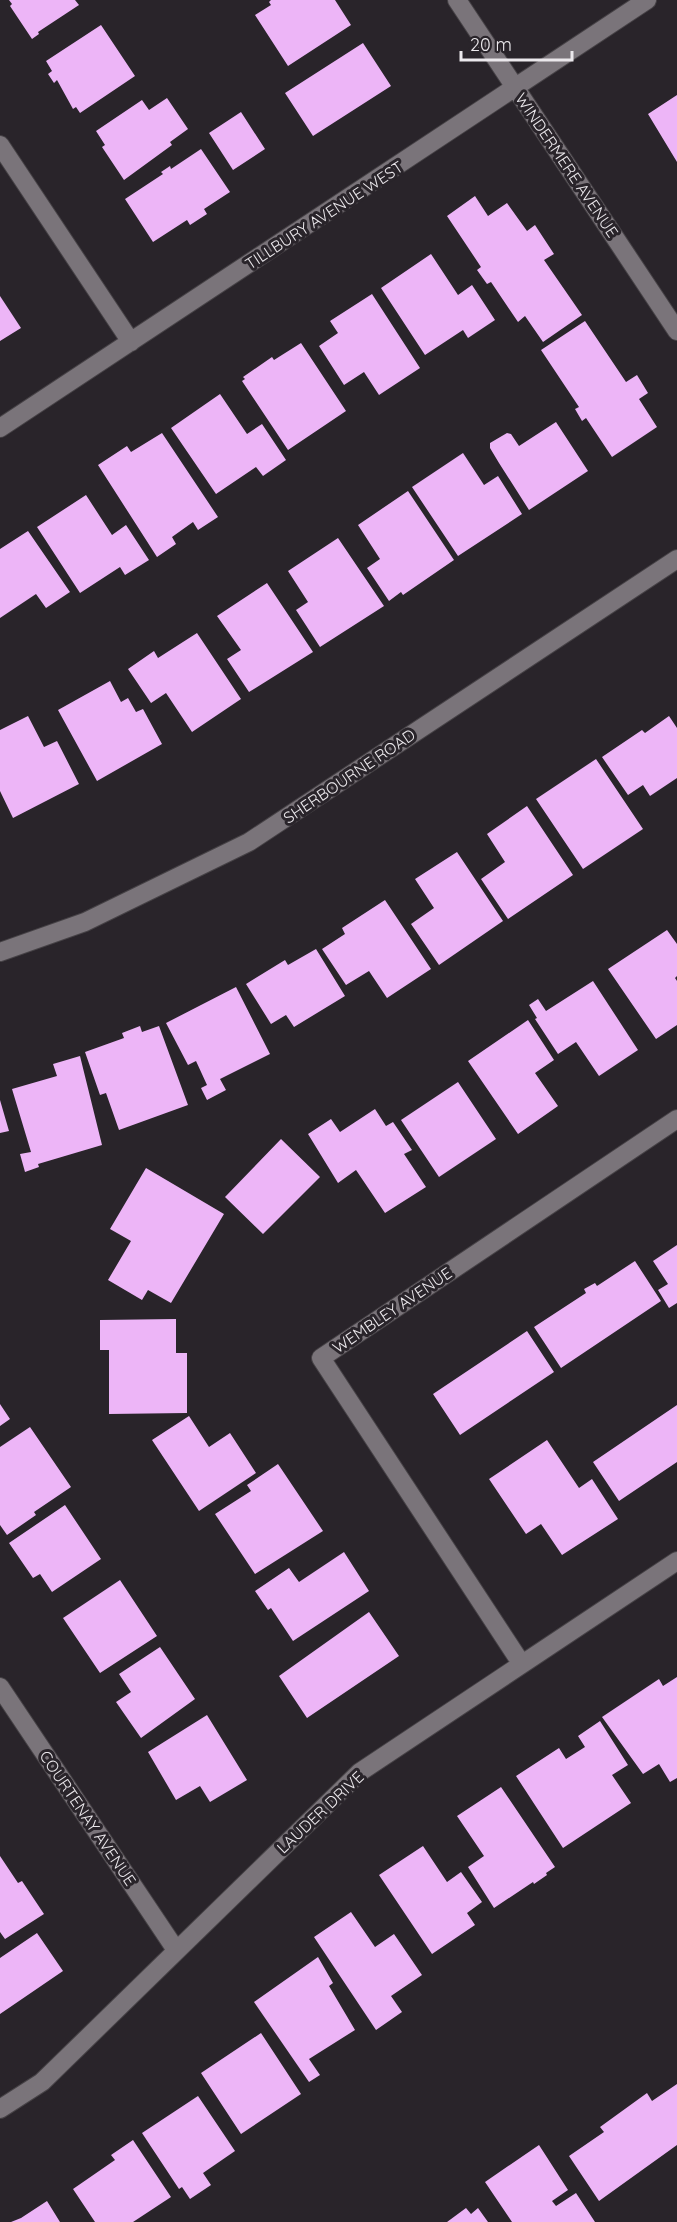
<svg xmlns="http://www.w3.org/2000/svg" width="677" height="2222" font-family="Quicksand,sans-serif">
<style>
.building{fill:#edb5f7}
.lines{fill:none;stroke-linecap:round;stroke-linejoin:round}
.minor-casing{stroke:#464246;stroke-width:20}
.tertiary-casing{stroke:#464246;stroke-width:20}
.minor{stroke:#7a747a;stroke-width:18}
.tertiary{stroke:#7a747a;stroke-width:18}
.labels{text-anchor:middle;stroke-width:6;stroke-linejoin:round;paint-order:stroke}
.street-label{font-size:16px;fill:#ebe8ec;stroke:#29242a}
</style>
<rect width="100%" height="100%" fill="#29242a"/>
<path class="building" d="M9,0H75L79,5L38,32L39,34L32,39L10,6L12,4Z
M271,0H335L351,25L288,66L255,15L271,5L269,2Z
M101,25L135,76L80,113L76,107L73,109L57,80L54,83L48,74L52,71L46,61Z
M363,43L391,86L313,136L285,93Z
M677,95V162L648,114Z
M167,98L188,129L170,142L172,145L124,180L102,147L105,145L96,131L142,100L149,110Z
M241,112L265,149L233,170L209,133Z
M201,149L230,192L204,209L207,214L190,225L187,220L153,242L125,199L163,174L161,172L170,166L171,169Z
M475,196L488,216L507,203L527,231L535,225L554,254L544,260L582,315L543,342L525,316L518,322L491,282L487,284L477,270L481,267L447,216Z
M431,254L458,295L472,285L495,320L468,338L463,330L425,355L381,288Z
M372,294L420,368L379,395L364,372L344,385L319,346L338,333L330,321Z
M0,296L21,328L0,341Z
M585,321L626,382L637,375L648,393L639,399L657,427L612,457L586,418L582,421L575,409L579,407L541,350Z
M301,343L346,411L288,450L242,381L245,379L243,377L272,357L274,360Z
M220,394L247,434L262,424L286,460L263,476L256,467L216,494L171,428Z
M556,422L588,471L529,510L499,463L490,448V443L507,433L511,434L519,446Z
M162,433L218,517L198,530L193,522L172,537L176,544L157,557L98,465L127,446L131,452Z
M463,453L484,485L498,476L522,514L458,556L412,487Z
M408,491L454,560L403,595L401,592L389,601L367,568L380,559L358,525Z
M86,495L112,535L126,525L149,560L125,575L120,567L80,593L37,527Z
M28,531L70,592L46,608L36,594L0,618V549Z
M338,538L384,606L320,647L296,610L308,602L288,571Z
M267,583L313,652L249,692L227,659L241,650L217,616Z
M197,633L241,699L192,732L166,693L151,703L128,669L154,651L158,658Z
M110,681L121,702L128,698L136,712L143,709L162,744L97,781L58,710Z
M28,716L44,747L57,741L79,784L13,818L0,791V730Z
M669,716L677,728V778L650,796L643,785L628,795L602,757L642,730L645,733Z
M596,759L643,829L583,869L536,799Z
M527,806L573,875L508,919L481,879L505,862L487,834Z
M457,852L503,921L439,965L411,924L434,908L415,879Z
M385,900L431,969L387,998L369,971L346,985L322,949L345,934L342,928Z
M667,930L677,944V976L675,978L677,981V1025L656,1039L608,969Z
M316,949L345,996L294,1027L286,1015L271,1024L246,984L285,960L288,965Z
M593,981L638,1050L599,1076L576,1042L558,1054L535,1019L537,1018L529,1005L538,999L546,1011Z
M236,987L270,1054L220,1079L226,1090L207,1100L201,1088L207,1085L196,1061L188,1065L166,1023Z
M528,1020L554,1060L535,1073L558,1106L518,1134L468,1061Z
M140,1026L142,1032L159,1026L188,1105L119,1130L106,1093L100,1095L85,1052L124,1038L122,1033Z
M80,1056L102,1145L38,1164L39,1167L25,1172L20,1154L31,1152L12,1089L57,1076L53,1064Z
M458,1082L496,1139L439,1177L401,1120Z
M0,1100L9,1131L0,1133Z
M375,1109L386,1126L393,1122L412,1150L404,1154L426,1187L385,1213L356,1170L338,1183L308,1134L331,1119L340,1132Z
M281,1139L320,1177L263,1234L225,1197Z
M146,1168L224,1214L171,1303L148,1290L142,1300L108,1280L131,1241L110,1229Z
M677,1245V1303L669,1308L658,1290L668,1284L653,1261Z
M635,1261L661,1301L561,1368L534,1327L586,1293L584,1289L595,1283L597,1286Z
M176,1319V1353H187V1413L109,1414V1350H100V1320Z
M527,1331L554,1372L460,1435L433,1394Z
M0,1404L10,1419L0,1426Z
M677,1405V1462L619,1501L593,1462Z
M189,1416L209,1447L230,1433L256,1473L199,1511L152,1440Z
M30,1427L71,1487L34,1512L36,1515L7,1535L0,1525V1447Z
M547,1440L579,1488L592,1479L618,1519L562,1555L541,1524L526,1534L489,1479Z
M278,1464L323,1531L255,1574L215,1514L251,1491L247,1485Z
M65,1505L101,1559L52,1592L40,1574L33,1578L9,1543Z
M344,1552L369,1591L293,1641L271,1608L268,1610L255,1591L289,1568L299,1582Z
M120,1580L157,1636L100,1673L63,1618Z
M369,1612L399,1656L307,1718L279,1676Z
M160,1647L195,1699L141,1738L116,1702L131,1692L119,1674Z
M677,1677V1778L670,1782L659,1764L643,1774L602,1717L659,1679L663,1686Z
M207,1715L247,1780L210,1802L200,1786L176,1800L148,1752Z
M600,1721L628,1765L612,1775L631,1803L563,1848L516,1776L559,1748L566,1759L585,1747L578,1736Z
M501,1787L555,1867L546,1873L547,1875L534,1884L533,1882L494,1908L468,1867L484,1856L457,1816Z
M423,1846L447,1882L461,1872L482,1902L467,1913L475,1925L432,1954L379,1875Z
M0,1856L18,1883L22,1881L44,1914L5,1939L0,1932Z
M351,1912L375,1947L394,1934L422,1975L391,1996L402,2012L376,2030L314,1937Z
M37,1933L63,1971L0,2014V1958Z
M318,1957L333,1983L329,1986L355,2030L309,2059L320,2075L309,2082L254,2002Z
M261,2033L301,2094L241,2134L201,2073Z
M677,2084V2145L599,2201L569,2156L604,2132L600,2127L647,2093L652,2101Z
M198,2096L235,2151L203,2173L211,2185L190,2199L182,2187L179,2189L142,2133Z
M133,2140L171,2197L133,2222H95L73,2189L115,2160L111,2155Z
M539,2145L568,2190L552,2201L556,2206L576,2193L595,2222H512L485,2182Z
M47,2201L60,2222H11L21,2218Z
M466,2208L471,2214L478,2208L488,2222H447Z"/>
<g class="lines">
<defs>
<path id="minor" d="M457,0L677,331
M0,145L131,342
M0,428L647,0
M521,1663L321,1358L677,1119
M0,1687L176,1950
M0,2109L42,2082L360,1772L677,1561"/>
<path id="tertiary" d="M0,952L85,922L249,842L677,559"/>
</defs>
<use href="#minor" class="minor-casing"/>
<use href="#tertiary" class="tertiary-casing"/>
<use href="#minor" class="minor"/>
<use href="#tertiary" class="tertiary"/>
</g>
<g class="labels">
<g class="street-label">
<text transform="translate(567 165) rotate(56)" y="6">WINDERMERE AVENUE</text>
<text transform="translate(324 215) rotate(-33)" y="6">TILLBURY AVENUE WEST</text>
<text transform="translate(349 776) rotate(-34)" y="6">SHERBOURNE ROAD</text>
<text transform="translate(392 1310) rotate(-34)" y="6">WEMBLEY AVENUE</text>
<text transform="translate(320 1812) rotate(-43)" y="6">LAUDER DRIVE</text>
<text transform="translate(88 1818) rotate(56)" y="6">COURTENAY AVENUE</text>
</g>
</g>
<path d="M461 51v9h111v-9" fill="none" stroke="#ebe8ec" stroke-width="3"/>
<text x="470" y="51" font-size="18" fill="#ebe8ec" stroke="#29242a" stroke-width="4.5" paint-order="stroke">20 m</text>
</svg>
